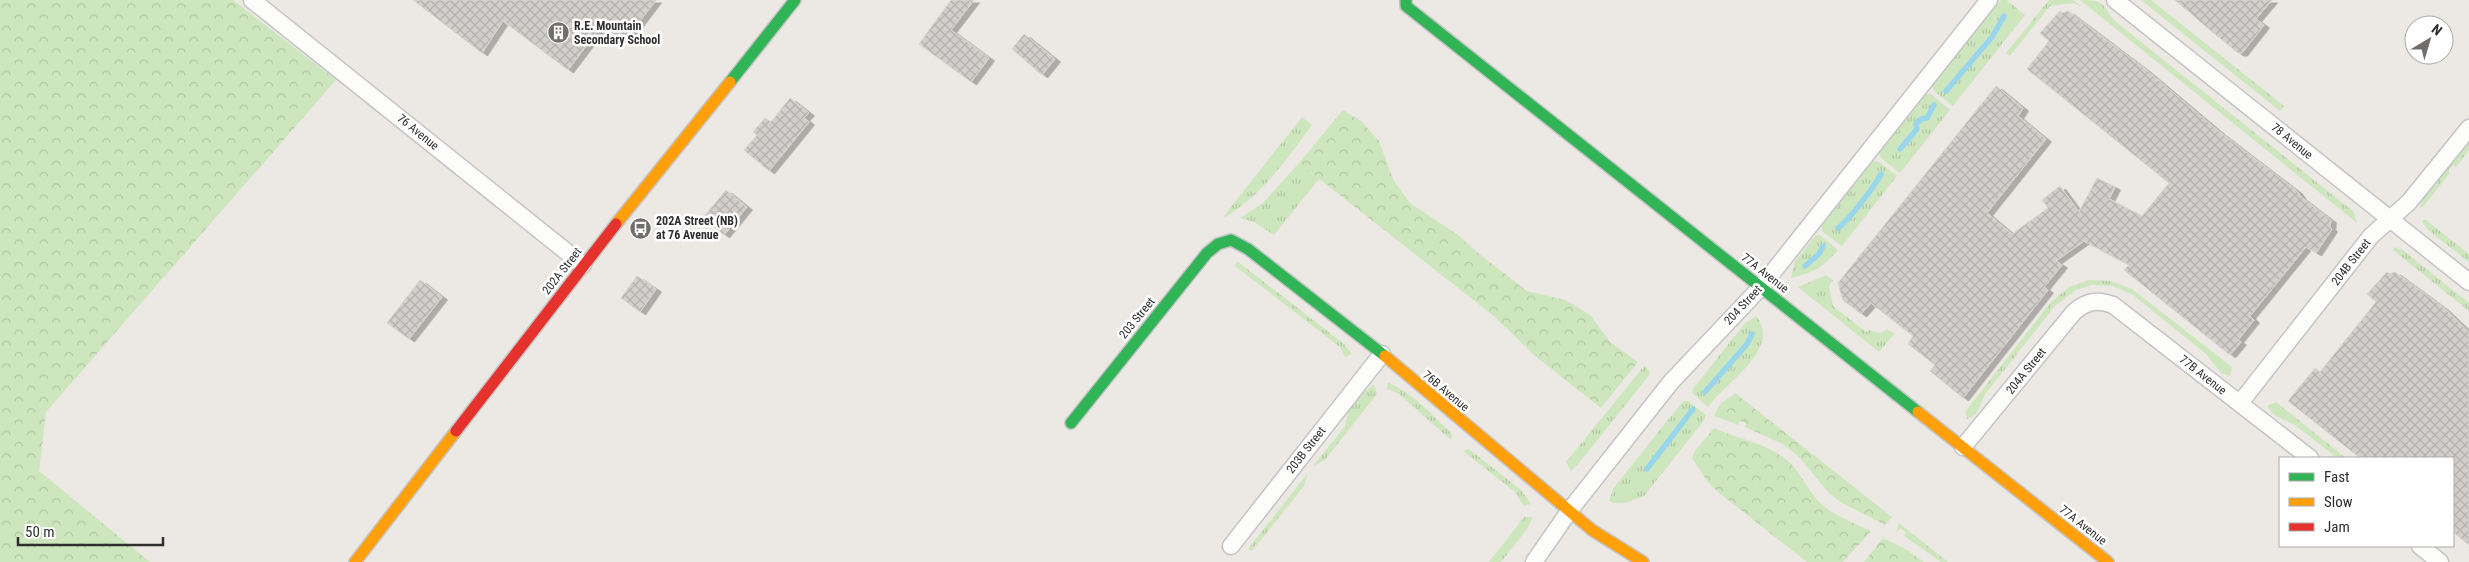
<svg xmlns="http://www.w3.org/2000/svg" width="2469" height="562" font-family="'Roboto Condensed',sans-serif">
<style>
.grass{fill:url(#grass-tufts)}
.forest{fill:url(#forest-crowns)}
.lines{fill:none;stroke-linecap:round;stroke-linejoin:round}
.stream{stroke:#99d6ec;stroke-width:5.5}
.building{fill:url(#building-cross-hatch);stroke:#d7d4d0;filter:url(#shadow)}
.street-casing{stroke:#c5c4c5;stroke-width:19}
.fast-casing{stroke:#c5c4c5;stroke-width:14}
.slow-casing{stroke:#c5c4c5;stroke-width:14}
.jam-casing{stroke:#c5c4c5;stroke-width:14}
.street{stroke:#fcfcfb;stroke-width:16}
.fast{stroke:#30b455;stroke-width:11}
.slow{stroke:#ff9f0a;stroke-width:11}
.jam{stroke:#e5322d;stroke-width:11}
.labels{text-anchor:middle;stroke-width:5;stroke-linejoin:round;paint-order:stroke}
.poi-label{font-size:12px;font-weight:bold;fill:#2e2e2e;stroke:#fff;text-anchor:start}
.street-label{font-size:12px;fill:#2e2e2e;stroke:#fff}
</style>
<defs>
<pattern id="grass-tufts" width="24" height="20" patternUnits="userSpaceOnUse" patternTransform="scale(1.25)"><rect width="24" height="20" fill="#cee6be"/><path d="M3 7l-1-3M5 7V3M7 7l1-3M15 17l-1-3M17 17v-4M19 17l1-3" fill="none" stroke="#b1c6a4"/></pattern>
<pattern id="forest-crowns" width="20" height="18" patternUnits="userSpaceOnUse" patternTransform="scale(1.25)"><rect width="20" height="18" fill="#cee6be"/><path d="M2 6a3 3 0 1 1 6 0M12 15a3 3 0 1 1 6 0" fill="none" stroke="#b1c6a4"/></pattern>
<pattern id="building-cross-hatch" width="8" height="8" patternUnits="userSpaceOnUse" patternTransform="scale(1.25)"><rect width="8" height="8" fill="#d1cecb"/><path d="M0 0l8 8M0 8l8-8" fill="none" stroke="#b4b1af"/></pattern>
<filter id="shadow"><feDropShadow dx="5.5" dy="3" stdDeviation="0" flood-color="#0004"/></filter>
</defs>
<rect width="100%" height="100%" fill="#ece8e4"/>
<path class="grass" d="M2001,0H2007L2025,15L1953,106L1934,91L1932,86Z
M2049,0H2073L2082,7L2074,3L2050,6L2010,56L2006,53Z
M2080,0C2107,0 2100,4 2116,22L2344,204L2353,211L2357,223Z
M2141,0H2151L2284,106L2280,111Z
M1926,94H1931L1950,110L1900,173L1881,158L1879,153Z
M1302,117L1312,125C1289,156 1268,187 1236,210C1231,213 1229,217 1223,217Z
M2469,140V150L2456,167L2453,165L2448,171L2450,173L2423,207H2420L2425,195Z
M1873,161L1879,162L1897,176L1842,246L1823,232L1821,226Z
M1299,163L1319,179L1274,235L1254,222L1240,218L1263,203Z
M2426,220L2469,254V262L2428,230L2422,221Z
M1816,235H1820L1838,250C1824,267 1812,273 1791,278L1795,261Z
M2394,247L2404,251L2469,303V311L2393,250Z
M1237,261L1344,344L1352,354L1345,357L1340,347L1235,266Z
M1826,275L1833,280L1829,286L1833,306L1866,332L1869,330L1880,333L1887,329L1894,334L1879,352L1798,287Z
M2089,280L2111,281L2132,289L2232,367L2230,376L2221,373L2206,354L2133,295L2113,286L2092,285L2076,290L2055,306L1986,393L1976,414L1967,419L1965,412L2051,302L2069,287Z
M1756,316C1783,349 1723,384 1708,407L1693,394L1692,390L1745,323Z
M1644,366L1649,370L1650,374L1579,463L1571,471L1566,462Z
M1388,383C1413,392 1433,416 1452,434L1451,440L1398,393L1387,389Z
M1374,384L1377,394L1325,460L1313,466L1345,426L1349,409L1361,394Z
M1683,401H1688L1706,415L1702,423L1644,496L1626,503H1613L1609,501L1613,489Z
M2276,402L2346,458H2337L2295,425L2274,415L2267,406Z
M1469,449L1521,490L1531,504L1524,506L1515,492L1463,451Z
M1308,473L1304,486L1252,551L1248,549Z
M1524,517H1533L1527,529L1501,562H1489Z"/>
<path class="forest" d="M0,0H233L336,80L46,412L39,471L150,562H0Z
M1343,110L1361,121L1379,141L1394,181L1410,203L1458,235L1478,253L1527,291L1565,300L1578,307L1591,316L1610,342L1638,362L1601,408L1534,355L1495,317L1299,163Z
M1736,393L1740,397L1892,517L1885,525L1842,503L1829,493L1799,457L1783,444L1745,427L1746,423L1740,421L1738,425L1714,416L1721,403Z
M1714,428C1738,439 1766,443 1787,460C1799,470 1805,485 1815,497C1828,514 1852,522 1871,531L1843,562H1807L1719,493L1707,481L1692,458L1694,452Z
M1899,523L1948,562H1941L1904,536L1906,532L1900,528L1896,532Z
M1883,538L1907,550L1924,562H1864Z"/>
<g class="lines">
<path class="stream" d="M1946,91L1992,37L2004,16
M1900,149L1917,129L1916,124L1921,119L1927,118L1934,105
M1838,228C1848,221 1875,186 1881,174
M1805,266L1819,254L1823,246
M1705,392L1747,344L1752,334
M1647,469L1693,409"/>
</g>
<path class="building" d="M413,0H656L624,42L602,25L568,70L503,21L482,53Z
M951,0H974L951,30L989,58L971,82L919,44Z
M2175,0H2272L2256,19L2264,25L2242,53H2238L2210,30Z
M2060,11L2063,13L2068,11L2145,69L2221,133L2297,191L2301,197L2331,220L2330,227L2332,229L2316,253L2306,247L2250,316L2254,320L2238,340L2241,342L2230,355L2124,270L2129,265L2084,241L2056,261L2062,265L2044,287L2048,290L1963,398L1930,371L1935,365L1908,344L1913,336L1871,303L1861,314L1843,300L1838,283L1996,86L2023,108L2018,116L2046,139L1987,213L2012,234L2048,208L2042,200L2060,186L2079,212L2097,178L2115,187L2109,199L2142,216L2169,183L2027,69L2049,41L2040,33Z
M1024,34L1055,59L1042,75L1012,49Z
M790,98L809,113L804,118L809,122L769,171L744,150L757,135L753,132L765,118L771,122Z
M726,190L747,207L724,235L703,218Z
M2387,272L2390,274L2395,272L2444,308L2469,332V545L2453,532V458H2360L2288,401L2315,368L2320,372L2376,302L2367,294Z
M637,276L656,289L640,312L621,298Z
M420,280L442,297L409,339L387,323Z"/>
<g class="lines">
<defs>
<path id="street" d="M252,0L583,265
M2115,0L2469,282
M2240,403L2371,236L2409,202L2469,128
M1963,447L2074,312C2087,301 2097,299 2113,305L2310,458
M1231,546L1382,354
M2420,546L2440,562
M1534,562L1570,510L1671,382L1761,287L1989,0"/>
<path id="fast" d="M1406,0V6L1918,412
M730,82L795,0
M1071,423L1207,253L1218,244L1231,240L1248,249L1385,356"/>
<path id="slow" d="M616,224L730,82
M1385,356L1592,530L1643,562
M1918,412L2108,562
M355,562L456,431"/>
<path id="jam" d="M456,431L616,224"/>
</defs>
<use href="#street" class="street-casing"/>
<use href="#fast" class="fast-casing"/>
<use href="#slow" class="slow-casing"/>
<use href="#jam" class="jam-casing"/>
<use href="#street" class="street"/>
<use href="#fast" class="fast"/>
<use href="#slow" class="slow"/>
<use href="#jam" class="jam"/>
</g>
<defs>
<symbol id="building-disc" viewBox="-11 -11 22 22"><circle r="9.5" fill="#706f6e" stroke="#fff"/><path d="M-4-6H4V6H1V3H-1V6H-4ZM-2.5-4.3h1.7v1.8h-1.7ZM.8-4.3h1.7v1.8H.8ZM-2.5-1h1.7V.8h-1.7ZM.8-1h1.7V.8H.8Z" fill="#fff"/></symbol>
<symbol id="bus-disc" viewBox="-11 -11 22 22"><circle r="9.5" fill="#706f6e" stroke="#fff"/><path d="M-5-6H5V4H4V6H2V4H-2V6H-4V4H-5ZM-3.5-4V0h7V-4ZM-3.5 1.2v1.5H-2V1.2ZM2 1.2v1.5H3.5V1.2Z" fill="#fff"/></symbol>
</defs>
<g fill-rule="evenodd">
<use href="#building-disc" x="546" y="20" width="25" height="25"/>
<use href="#bus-disc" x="628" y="216" width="25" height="25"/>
</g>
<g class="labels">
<g class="poi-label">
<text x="574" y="30">R.E. Mountain<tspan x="574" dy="14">Secondary School</tspan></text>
<text x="656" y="225">202A Street (NB)<tspan x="656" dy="14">at 76 Avenue</tspan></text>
</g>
<g class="street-label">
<text transform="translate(418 132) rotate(39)" y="4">76 Avenue</text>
<text transform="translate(2292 141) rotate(39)" y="4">78 Avenue</text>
<text transform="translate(2351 262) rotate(-52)" y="4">204B Street</text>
<text transform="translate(562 271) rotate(-52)" y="4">202A Street</text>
<text transform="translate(1765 273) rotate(38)" y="4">77A Avenue</text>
<text transform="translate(1743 305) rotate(-47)" y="4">204 Street</text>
<text transform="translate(1137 318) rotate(-51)" y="4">203 Street</text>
<text transform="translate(2026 371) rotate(-51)" y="4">204A Street</text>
<text transform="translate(2203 375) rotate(38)" y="4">77B Avenue</text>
<text transform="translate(1446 391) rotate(40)" y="4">76B Avenue</text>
<text transform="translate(1306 450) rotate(-52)" y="4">203B Street</text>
<text transform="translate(2083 525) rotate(38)" y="4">77A Avenue</text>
</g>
</g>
<rect x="2279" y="457" width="175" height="90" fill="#ffffff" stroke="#ababab"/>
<rect x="2289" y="473" width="25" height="8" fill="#30b455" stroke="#ababab"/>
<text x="2324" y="482" font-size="15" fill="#2e2e2e">Fast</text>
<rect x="2289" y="498" width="25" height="8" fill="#ff9f0a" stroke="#ababab"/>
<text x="2324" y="507" font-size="15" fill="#2e2e2e">Slow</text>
<rect x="2289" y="523" width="25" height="8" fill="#e5322d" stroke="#ababab"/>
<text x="2324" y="532" font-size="15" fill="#2e2e2e">Jam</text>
<g transform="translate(2429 40) rotate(38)"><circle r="24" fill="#ffffff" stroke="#ababab"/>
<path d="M0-4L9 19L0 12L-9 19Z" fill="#706f6e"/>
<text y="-8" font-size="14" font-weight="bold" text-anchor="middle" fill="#2e2e2e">N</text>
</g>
<path d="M18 537v8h145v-8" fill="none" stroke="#2e2e2e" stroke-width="2.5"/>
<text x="25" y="537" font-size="15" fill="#2e2e2e" stroke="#ffffff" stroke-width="4" paint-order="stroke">50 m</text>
</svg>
